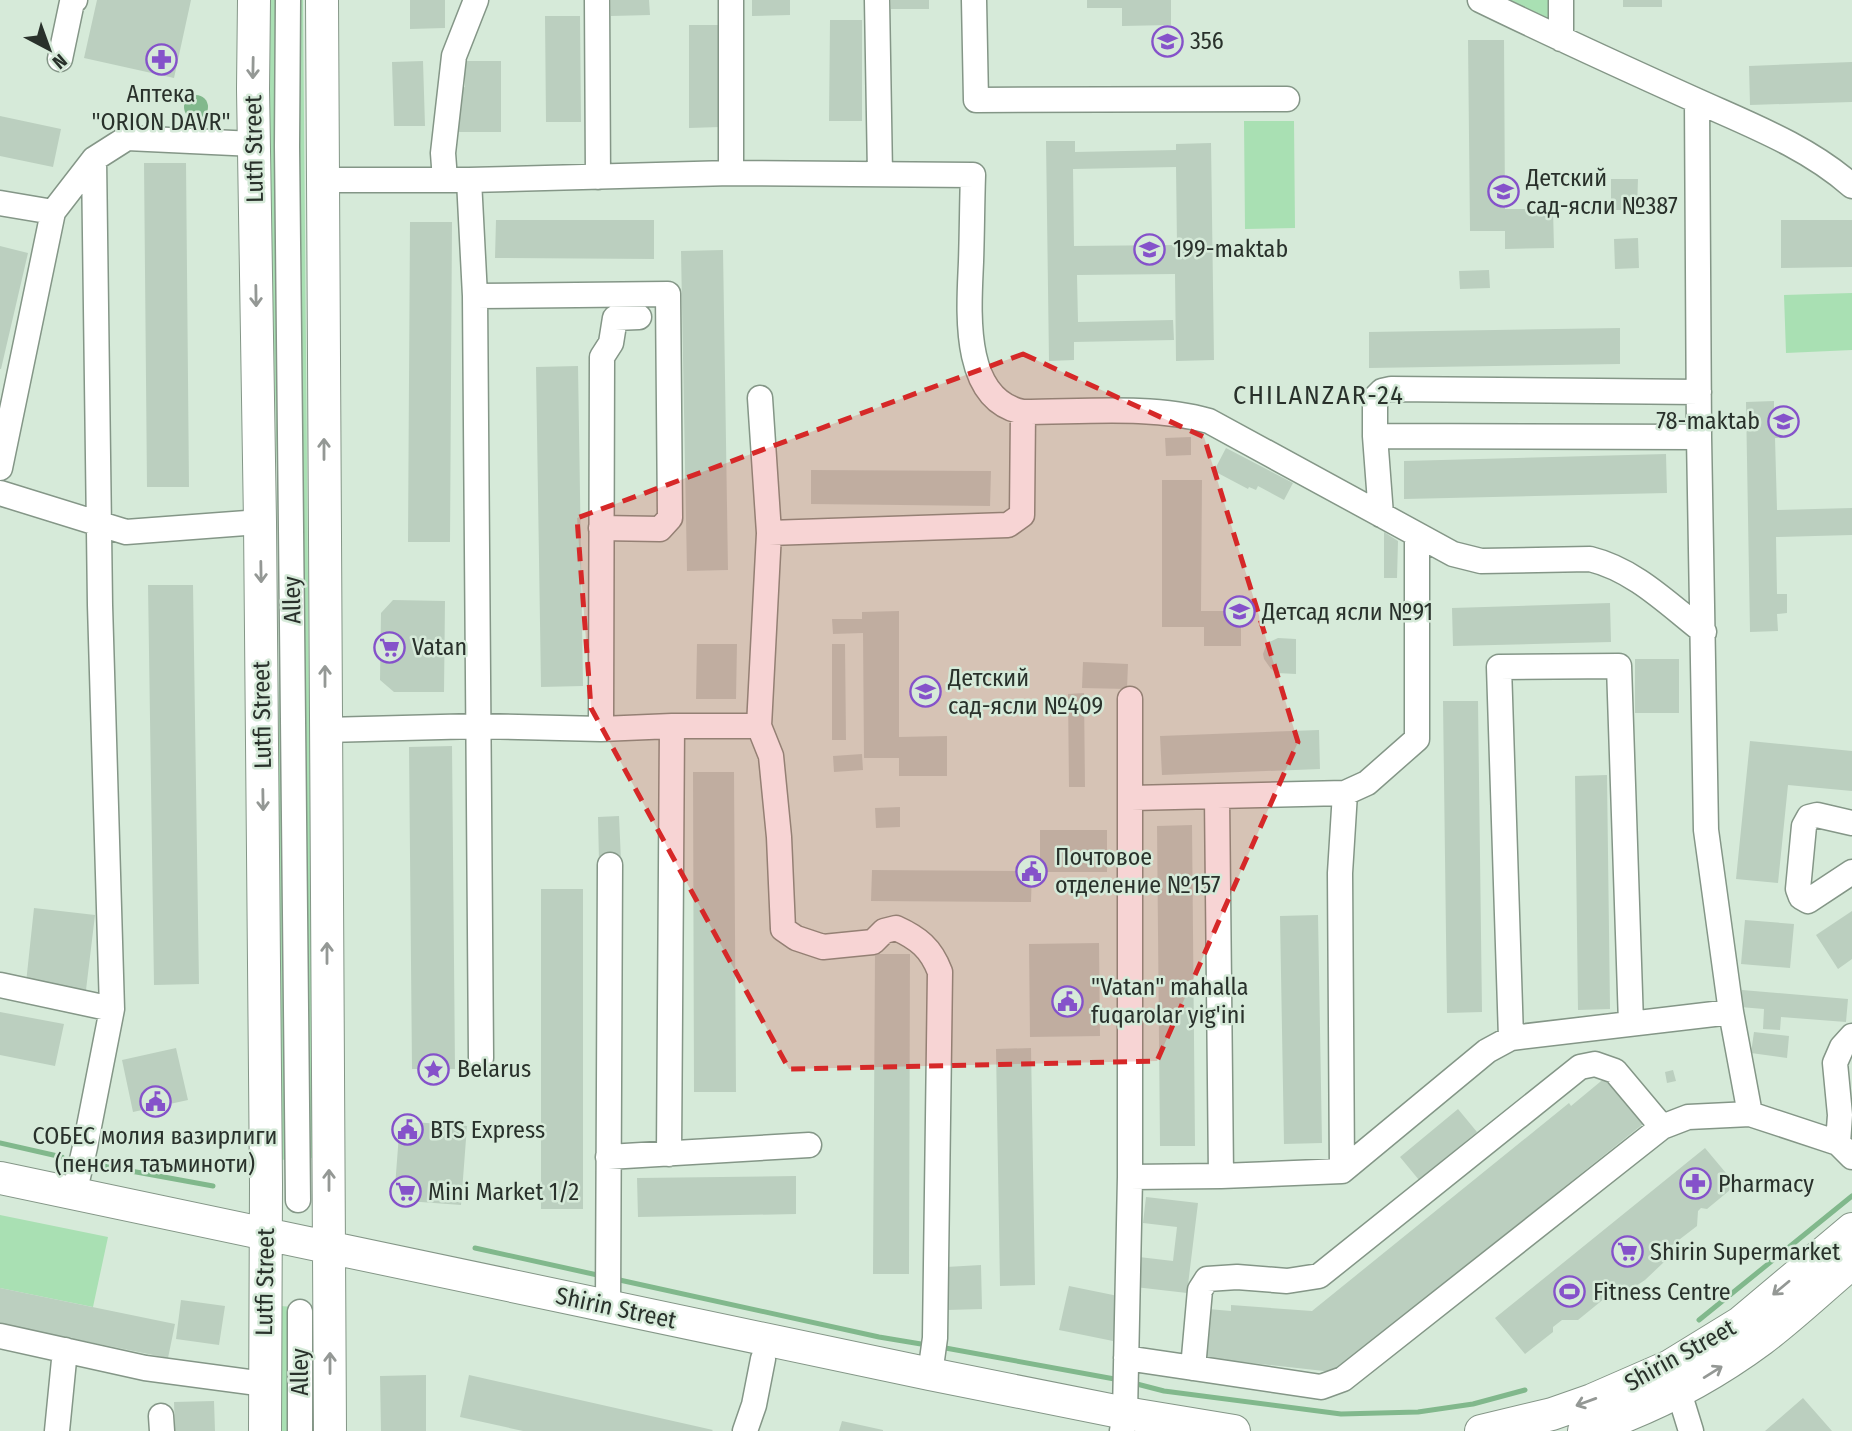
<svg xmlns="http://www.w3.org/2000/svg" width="1852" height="1431" font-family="'Fira Sans Condensed',sans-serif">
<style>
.green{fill:#a9e0b3}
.water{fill:#81b88c}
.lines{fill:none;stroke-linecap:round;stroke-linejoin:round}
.stream{stroke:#81b88c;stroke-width:5}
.building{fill:#bbcfbf;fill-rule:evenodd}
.minor-casing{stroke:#849687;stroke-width:27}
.major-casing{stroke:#849687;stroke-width:34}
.minor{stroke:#fff;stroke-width:24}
.major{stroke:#fff;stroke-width:32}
.oneway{stroke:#949895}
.marked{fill:#d62828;fill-opacity:0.2;stroke:#d62828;stroke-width:5;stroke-dasharray:14 9;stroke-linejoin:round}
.labels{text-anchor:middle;stroke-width:5;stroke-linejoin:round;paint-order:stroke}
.poi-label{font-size:24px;fill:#29312b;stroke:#d6ead9;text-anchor:start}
.street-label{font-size:24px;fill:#29312b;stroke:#d6ead9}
.neighbourhood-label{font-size:26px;letter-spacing:2px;fill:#29312b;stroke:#d6ead9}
</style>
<rect width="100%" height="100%" fill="#d6ead9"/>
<path class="green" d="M270,0H303L313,1158L279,1160V551L268,108Z
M1505,0H1548V19Z
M1244,121H1294L1295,228L1245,229Z
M1852,293V350L1786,353L1784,295Z
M0,1215L108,1237L93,1307L0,1288Z
M281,1306L317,1309L316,1431H282Z"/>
<path class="water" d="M184 107a12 12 0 1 1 24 0a12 12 0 1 1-24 0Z"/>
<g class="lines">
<path class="stream" d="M0,1143L62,1157
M98,1165L213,1186
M475,1248L602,1276
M615,1279L879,1337L927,1345
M1699,1320L1852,1196
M940,1347L1120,1380
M1133,1383L1164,1391L1341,1414L1418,1412L1473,1404L1525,1390"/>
</g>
<path class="building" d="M97,0H191L174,78L84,58Z
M410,0H445V28L410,29Z
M611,0H649L650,15L611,16Z
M752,0H790V15L752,16Z
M891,0H929V9H891Z
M1087,0H1171V25L1122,26V8H1087Z
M1623,0H1662V7H1623Z
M545,16H580L581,122H546Z
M830,20H862V121H829Z
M689,25H720V127L689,128Z
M1468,40H1504L1505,209H1553L1554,248L1505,249V231H1470Z
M423,61L425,126H394L392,62Z
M465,61H501V132H458L459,89L465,87Z
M1852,62V102L1750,105L1749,66Z
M0,116L61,129L53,167L0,156Z
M1046,141H1075V152L1176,150V144L1211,143L1214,360L1176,361L1175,274L1077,275L1078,322L1173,320L1174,340L1074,342V360L1049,361ZM1176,167L1177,245L1074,246L1073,169Z
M144,163H186L189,487H147Z
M1611,179H1638L1637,210H1611Z
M496,220H654V259L495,258Z
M1781,220H1852V267L1781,268Z
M410,222H452L450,542H408Z
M1638,238L1639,268L1615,269L1614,239Z
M0,246L28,253L1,369H0Z
M723,250L728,570L687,571L681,251Z
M1489,270L1490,288L1460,289L1459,271Z
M1620,328V364L1369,368V332Z
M578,366L583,686L541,687L536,367Z
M1774,401V418H1786V438H1775L1777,510L1852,508V535L1776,537L1777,594H1787V613L1777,614L1778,631L1750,632L1746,402Z
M1191,437V455L1166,456L1165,438Z
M1226,448L1293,483L1284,500L1258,486L1256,490L1249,487L1248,489L1214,471Z
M1666,454L1667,493L1404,499V461Z
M811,470L991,471L990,506L811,504Z
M1162,480H1202L1201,611H1241V646H1204V627H1162Z
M1384,532L1398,541L1397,578H1384Z
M148,585H193L199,984L154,985Z
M393,600L445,601L444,692H394L380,680L381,613Z
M1610,603L1611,642L1453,646L1452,608Z
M899,611V737L947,736V776H899V758H864L863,633L833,634L832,619H862V612Z
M1278,638L1296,639V674L1277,673L1271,669L1264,659L1263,654L1267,643Z
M697,644H737L736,699H696Z
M832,644H845L846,740H832Z
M1635,659H1679V713H1635Z
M1083,662L1128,664L1127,689L1082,688Z
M1084,693L1085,787H1069L1068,694Z
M1443,701H1478L1482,1012L1447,1013Z
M1319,730L1320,769L1162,775L1160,736Z
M1750,741L1852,751V791L1788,785L1778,883L1736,879Z
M452,746L455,1069H412L409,747Z
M862,754L863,770L834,772L833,756Z
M693,772H734L736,1092H694Z
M1607,775L1610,1009L1578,1010L1575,776Z
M900,807V827L876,828L875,808Z
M619,816L621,861L599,862L598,817Z
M1192,825L1195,1146H1160L1157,826Z
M1040,830H1107V872H1040Z
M872,870L1032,871L1031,902L871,901Z
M541,889H583V1209H541Z
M34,908L95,915L86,990L26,983Z
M1852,911V959L1838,969L1816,935Z
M1318,915L1322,1143L1284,1144L1280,916Z
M1745,920L1794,924L1790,968L1741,964Z
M1099,943L1100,1036L1030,1037L1029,944Z
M875,954H910L909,1274H873Z
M1742,990L1848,999L1846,1022L1781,1017L1780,1030L1763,1029L1764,1009L1740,1007Z
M0,1012L64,1024L55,1066L0,1055Z
M1754,1032L1789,1036L1787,1058L1751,1053Z
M176,1048L188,1100L133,1112L122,1060Z
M1031,1048L1035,1285L1000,1286L996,1049Z
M1673,1070L1676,1081L1667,1083L1665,1072Z
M1606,1077L1643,1124L1333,1372L1205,1358L1208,1309L1231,1311V1305L1312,1311L1569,1103L1571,1106Z
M1458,1109L1477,1132L1419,1180L1400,1157Z
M400,1121L467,1126L461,1205L394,1200Z
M1705,1148L1736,1185L1707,1209L1701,1208L1698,1211L1697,1226L1671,1246L1669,1255L1664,1262L1645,1280L1624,1294L1616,1298H1605L1578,1320H1562L1553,1327V1332L1525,1354L1495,1318Z
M796,1176V1214L638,1217L637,1178Z
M1146,1197L1198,1203L1187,1293L1135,1287L1139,1257L1173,1261L1177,1227L1143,1223Z
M981,1265L982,1309L947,1310L946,1267Z
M1069,1286L1123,1297L1113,1341L1059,1330Z
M0,1288L175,1324L168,1358L0,1324Z
M181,1300L225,1306L219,1345L176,1339Z
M426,1375V1431H381L380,1376Z
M469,1375L713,1430L712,1431H523L460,1417Z
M1803,1398L1832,1431H1765Z
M214,1401L215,1431H175L174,1402Z
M842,1421L883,1430V1431H839Z"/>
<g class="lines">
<defs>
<path id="minor" d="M288,0L287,146L298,1200
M597,0L598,177
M731,0V173
M877,0L880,174
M974,0L976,100L1287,99
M1480,0C1550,34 1622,67 1693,99C1748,124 1807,146 1852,186
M1561,0V39
M60,59L72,2L75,0
M1697,101L1699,437L1706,830L1731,1012L1750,1114L1838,1143L1852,1157
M322,180H469L731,173L973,175C972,204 972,233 971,262C969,310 961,400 1023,412C1082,412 1153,405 1209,421L1453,554L1481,561L1590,559C1635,570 1668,604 1704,632
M445,180L443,153L454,56L476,0
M469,180L475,296L481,1058
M0,203L53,212L94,159L127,138L254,144
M475,296L668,294L670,518L660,529L601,528
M1375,436V398L1382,391L1391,389L1699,392
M0,468L53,212
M0,493L126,532L260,522
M1381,515L1375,436L1699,437
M769,533L1008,525L1022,515L1023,412
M759,726L771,756L779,837L783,929L796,938L823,947L873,942L884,931L896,928C918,938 931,948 940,972L935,1338L930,1374
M601,729L602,357L611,343L615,318L639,317
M326,730L479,726L601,729L672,726H759L769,533L760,398
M1217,797L1221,1176
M1131,798L1345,793L1367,783L1417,739V535
M1852,823L1817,815L1809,817L1804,826L1798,889L1801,897L1808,901L1852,872
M0,985L112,1009L100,605L94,159
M1511,1038L1499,667L1619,666L1631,1023
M1838,1143L1840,1115L1835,1063L1842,1047L1852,1036
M669,1154L672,726
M608,1157L809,1145
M1342,1171L1340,873L1345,793
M1130,1177L1221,1176L1342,1171L1487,1051L1511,1038L1731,1012
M74,1194L85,1147L112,1009
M608,1307L610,865
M300,1312V1431
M0,1336L145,1368L264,1384
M1126,1358L1321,1387L1343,1379L1662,1127L1688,1117L1750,1114
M1193,1368L1200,1290L1207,1279L1237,1277L1287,1281L1319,1276L1580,1067L1595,1064L1615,1071L1662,1127
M1674,1376L1691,1431
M161,1416L162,1431
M57,1431L65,1350
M745,1431L754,1405L763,1359
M1122,1431L1125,1413L1130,1177V699"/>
<path id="major" d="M254,0L253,89L260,522L266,1184L265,1431
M322,0L330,1431
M0,1178L930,1374L1125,1413L1234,1431
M1481,1431L1552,1414L1592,1400L1670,1366L1740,1323L1852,1229
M1584,1431C1648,1410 1707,1380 1761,1340C1793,1316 1822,1288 1852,1263"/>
</defs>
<use href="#minor" class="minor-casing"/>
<use href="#major" class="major-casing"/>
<use href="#minor" class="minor"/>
<use href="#major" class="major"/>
</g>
<defs><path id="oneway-shaft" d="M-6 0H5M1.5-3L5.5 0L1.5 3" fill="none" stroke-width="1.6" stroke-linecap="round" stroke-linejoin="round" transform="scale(1.75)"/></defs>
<g class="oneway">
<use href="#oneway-shaft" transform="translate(253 68) rotate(91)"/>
<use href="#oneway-shaft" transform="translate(256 296) rotate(89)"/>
<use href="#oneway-shaft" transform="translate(324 449) rotate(-90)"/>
<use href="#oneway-shaft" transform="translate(261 572) rotate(89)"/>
<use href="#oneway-shaft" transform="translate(325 676) rotate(-90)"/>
<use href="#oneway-shaft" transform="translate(263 800) rotate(89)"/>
<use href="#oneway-shaft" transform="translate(327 953) rotate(-90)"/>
<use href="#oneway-shaft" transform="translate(329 1180) rotate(-90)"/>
<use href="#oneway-shaft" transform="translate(1781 1288) rotate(140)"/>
<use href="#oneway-shaft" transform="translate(330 1363) rotate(-90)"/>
<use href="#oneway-shaft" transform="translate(1713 1372) rotate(-32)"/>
<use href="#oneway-shaft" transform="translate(1586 1402) rotate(160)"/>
</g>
<path class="marked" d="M1023,354L1204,437L1298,742L1157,1061L789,1069L591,708L577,518Z"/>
<defs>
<symbol id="school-ring" viewBox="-11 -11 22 22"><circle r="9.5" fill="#d6ead9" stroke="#8552ca" stroke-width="1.5"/><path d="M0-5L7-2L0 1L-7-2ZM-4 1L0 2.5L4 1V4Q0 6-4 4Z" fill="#8552ca"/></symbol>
<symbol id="pharmacy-ring" viewBox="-11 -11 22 22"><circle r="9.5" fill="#d6ead9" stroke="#8552ca" stroke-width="1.5"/><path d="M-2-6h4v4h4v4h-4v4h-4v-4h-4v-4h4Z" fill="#8552ca"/></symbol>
<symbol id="supermarket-ring" viewBox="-11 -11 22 22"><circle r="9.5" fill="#d6ead9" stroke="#8552ca" stroke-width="1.5"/><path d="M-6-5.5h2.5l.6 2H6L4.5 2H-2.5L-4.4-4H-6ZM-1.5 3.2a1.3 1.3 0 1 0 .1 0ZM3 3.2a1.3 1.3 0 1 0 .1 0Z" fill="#8552ca"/></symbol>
<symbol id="civic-ring" viewBox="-11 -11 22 22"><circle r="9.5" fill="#d6ead9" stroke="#8552ca" stroke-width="1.5"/><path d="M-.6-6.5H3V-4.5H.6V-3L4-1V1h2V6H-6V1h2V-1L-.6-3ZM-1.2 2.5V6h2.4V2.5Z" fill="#8552ca"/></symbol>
<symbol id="sight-ring" viewBox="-11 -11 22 22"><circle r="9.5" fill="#d6ead9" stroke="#8552ca" stroke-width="1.5"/><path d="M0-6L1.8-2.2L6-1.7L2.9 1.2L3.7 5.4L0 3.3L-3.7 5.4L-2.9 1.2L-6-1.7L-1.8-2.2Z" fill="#8552ca"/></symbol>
<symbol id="stadium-ring" viewBox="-11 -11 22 22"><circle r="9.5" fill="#d6ead9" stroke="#8552ca" stroke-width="1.5"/><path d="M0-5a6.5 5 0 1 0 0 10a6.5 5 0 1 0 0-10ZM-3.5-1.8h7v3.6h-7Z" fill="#8552ca"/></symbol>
</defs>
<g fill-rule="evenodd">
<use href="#school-ring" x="1150" y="24" width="35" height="35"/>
<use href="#pharmacy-ring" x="144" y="42" width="35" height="35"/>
<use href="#school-ring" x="1486" y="174" width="35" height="35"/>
<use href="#school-ring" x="1132" y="232" width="35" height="35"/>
<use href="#school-ring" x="1766" y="404" width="35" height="35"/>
<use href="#school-ring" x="1222" y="594" width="35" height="35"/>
<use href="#supermarket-ring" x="372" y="630" width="35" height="35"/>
<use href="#school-ring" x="908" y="674" width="35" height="35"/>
<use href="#civic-ring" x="1014" y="854" width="35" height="35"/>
<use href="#civic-ring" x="1050" y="984" width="35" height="35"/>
<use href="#sight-ring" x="416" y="1052" width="35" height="35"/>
<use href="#civic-ring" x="138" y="1084" width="35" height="35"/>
<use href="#civic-ring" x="390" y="1112" width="35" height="35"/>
<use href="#pharmacy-ring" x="1678" y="1166" width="35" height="35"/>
<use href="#supermarket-ring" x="388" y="1174" width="35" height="35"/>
<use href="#supermarket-ring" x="1610" y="1234" width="35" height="35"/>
<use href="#stadium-ring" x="1552" y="1274" width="35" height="35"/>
</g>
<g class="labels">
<g class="poi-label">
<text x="1190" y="49">356</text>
<text x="161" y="102" text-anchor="middle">Аптека<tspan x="161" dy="28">"ORION DAVR"</tspan></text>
<text x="1526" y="186">Детский<tspan x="1526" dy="28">сад-ясли №387</tspan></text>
<text x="1173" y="257">199-maktab</text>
<text x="1760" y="429" text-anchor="end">78-maktab</text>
<text x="1262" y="620">Детсад ясли №91</text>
<text x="412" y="655">Vatan</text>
<text x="948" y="686">Детский<tspan x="948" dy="28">сад-ясли №409</tspan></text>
<text x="1055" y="865">Почтовое<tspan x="1055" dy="28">отделение №157</tspan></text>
<text x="1091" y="995">"Vatan" mahalla<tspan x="1091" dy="28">fuqarolar yig'ini</tspan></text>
<text x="457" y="1077">Belarus</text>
<text x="430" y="1138">BTS Express</text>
<text x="155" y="1144" text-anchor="middle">СОБЕС молия вазирлиги<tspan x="155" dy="28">(пенсия таъминоти)</tspan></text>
<text x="1718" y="1192">Pharmacy</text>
<text x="428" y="1200">Mini Market 1/2</text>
<text x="1650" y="1260">Shirin Supermarket</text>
<text x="1593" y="1300">Fitness Centre</text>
</g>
<g class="street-label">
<text transform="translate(254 149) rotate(-91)" y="8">Lutfi Street</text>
<text transform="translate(292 600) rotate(-91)" y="8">Alley</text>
<text transform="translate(262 715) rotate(-91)" y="8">Lutfi Street</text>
<text transform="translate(265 1282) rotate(-89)" y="8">Lutfi Street</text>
<text transform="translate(616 1308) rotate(12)" y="8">Shirin Street</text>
<text transform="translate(1680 1355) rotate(-29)" y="8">Shirin Street</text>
<text transform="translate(300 1372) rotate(-90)" y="8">Alley</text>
</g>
<g class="neighbourhood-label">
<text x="1319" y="404">CHILANZAR-24</text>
</g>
</g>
<g transform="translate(49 49) rotate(139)" stroke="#d6ead9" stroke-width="5" paint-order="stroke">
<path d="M0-5L12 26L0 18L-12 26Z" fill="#29312b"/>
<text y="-10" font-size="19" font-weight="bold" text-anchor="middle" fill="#29312b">N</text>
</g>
</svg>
